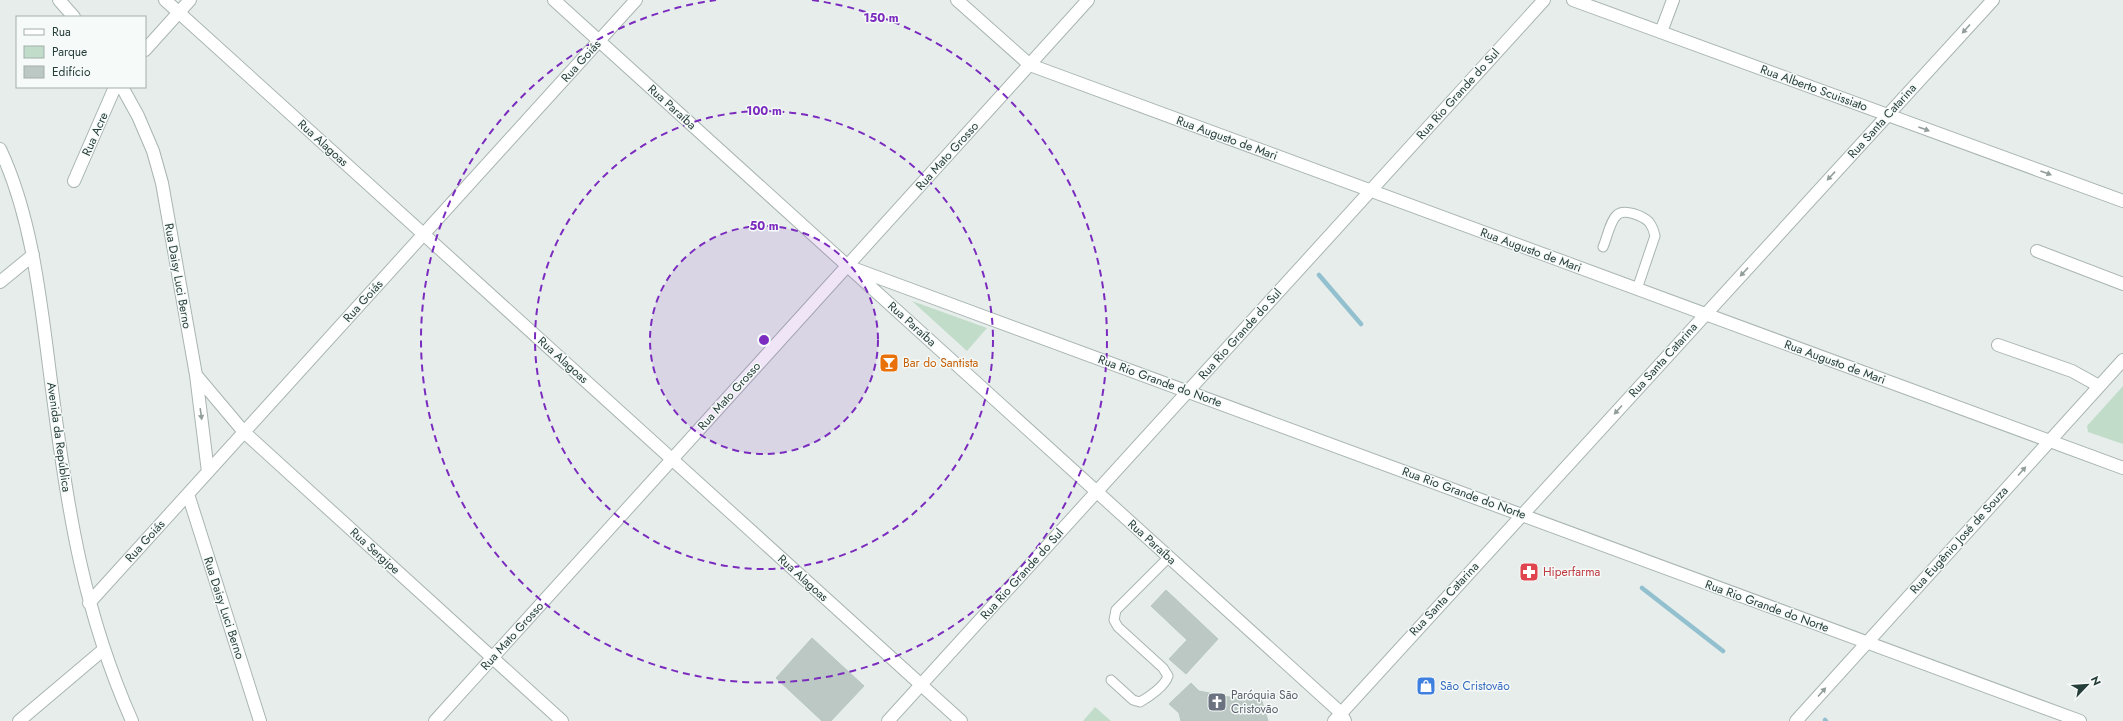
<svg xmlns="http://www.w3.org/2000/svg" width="2123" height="721" font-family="Jost,sans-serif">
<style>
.green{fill:#c1ddca}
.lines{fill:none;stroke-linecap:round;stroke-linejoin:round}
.stream{stroke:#93c0ce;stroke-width:4.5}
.building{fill:#bbc8c4;stroke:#b8c7c2}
.service-casing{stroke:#a9b5b2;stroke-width:11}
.minor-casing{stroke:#a9b5b2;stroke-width:14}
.tertiary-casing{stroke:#a9b5b2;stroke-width:14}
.service{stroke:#fff;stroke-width:9}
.minor{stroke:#fff;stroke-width:12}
.tertiary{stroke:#fff;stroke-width:12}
.oneway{fill:#929e9c}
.ring{fill:none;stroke:#7b2cbf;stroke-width:2;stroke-dasharray:7 5}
.labels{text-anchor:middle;stroke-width:3;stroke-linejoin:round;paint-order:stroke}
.street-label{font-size:12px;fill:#263e3a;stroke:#f6faf8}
.food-label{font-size:12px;fill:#c56008;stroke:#f6faf8;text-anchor:start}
.health-label{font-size:12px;fill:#be3a42;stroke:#f6faf8;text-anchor:start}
.shop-label{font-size:12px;fill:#366cbe;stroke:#f6faf8;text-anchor:start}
.worship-label{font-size:12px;fill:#5b616d;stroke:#f6faf8;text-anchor:start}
.centre{fill:#7b2cbf;stroke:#f6faf8;stroke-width:2}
.ring-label{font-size:12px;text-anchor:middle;font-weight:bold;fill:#7b2cbf;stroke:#f6faf8;stroke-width:3;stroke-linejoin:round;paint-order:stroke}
</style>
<rect width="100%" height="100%" fill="#e6edeb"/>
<path class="green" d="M912,301L987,328L967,351Z
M2123,386V444L2088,432L2087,426Z
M1095,707L1111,721H1083Z"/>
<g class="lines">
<path class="stream" d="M1319,275L1361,324
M1642,588L1723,651
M1825,720L1826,721"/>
</g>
<path class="building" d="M1166,590L1218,639L1186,674L1169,659L1187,640L1151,606Z
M812,638L864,686L831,721H822L776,678Z
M1191,683L1199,691L1244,700L1260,695L1268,721H1181L1179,713L1169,704Z"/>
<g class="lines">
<defs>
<path id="service" d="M1603,247C1607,238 1610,221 1617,215C1624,208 1643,216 1649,222C1652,226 1654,231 1655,236L1637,289
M1111,680L1133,700L1140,702C1149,697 1165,686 1168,676L1163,668L1118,627L1114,620L1116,610L1169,557"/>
<path id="minor" d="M59,0L74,17
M554,0L1341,713L1345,721
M957,0L1030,65L2123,468
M1573,0L2123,201
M1661,32L1673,0
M145,50L190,0
M122,87L138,116L153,151L162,183L196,375L208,472
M0,149C35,223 42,316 53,397C68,513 84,613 132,721
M74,181L115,87
M2037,251L2123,284
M847,266L2080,721
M0,282L33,255
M1998,345L2072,371L2099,386
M196,375L244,432L562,721
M188,494L260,721
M89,603L636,0
M19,721L103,650
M435,721L1088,0
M888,721L1544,0"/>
<path id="tertiary" d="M165,0L961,721
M1334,721L1993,0
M1796,721L2123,360"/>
</defs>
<use href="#service" class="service-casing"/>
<use href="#minor" class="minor-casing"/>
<use href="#tertiary" class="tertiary-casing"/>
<use href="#service" class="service"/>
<use href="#minor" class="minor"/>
<use href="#tertiary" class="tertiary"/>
</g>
<defs><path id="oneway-solid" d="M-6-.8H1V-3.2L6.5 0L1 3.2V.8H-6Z"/></defs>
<g class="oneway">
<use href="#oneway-solid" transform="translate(1966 29) rotate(132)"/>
<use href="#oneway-solid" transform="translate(1924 129) rotate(20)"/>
<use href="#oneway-solid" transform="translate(2046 173) rotate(20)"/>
<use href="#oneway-solid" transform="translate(1831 176) rotate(133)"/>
<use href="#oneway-solid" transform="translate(1744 272) rotate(133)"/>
<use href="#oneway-solid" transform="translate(1618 410) rotate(132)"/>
<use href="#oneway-solid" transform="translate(201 414) rotate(82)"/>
<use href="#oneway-solid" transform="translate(2022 471) rotate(-48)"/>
<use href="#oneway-solid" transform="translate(1822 692) rotate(-48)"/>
</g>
<circle cx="764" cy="340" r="114" fill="#7b2cbf" fill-opacity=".12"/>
<g class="ring">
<circle cx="764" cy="340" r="114"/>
<circle cx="764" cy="340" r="229"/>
<path d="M812 0A343 343 0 1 1 716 0"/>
</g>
<defs>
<symbol id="bar-square" viewBox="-11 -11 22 22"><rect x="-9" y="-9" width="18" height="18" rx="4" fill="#e8710a" stroke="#f6faf8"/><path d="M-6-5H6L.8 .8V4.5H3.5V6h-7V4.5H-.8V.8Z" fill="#fff"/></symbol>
<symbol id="pharmacy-square" viewBox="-11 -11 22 22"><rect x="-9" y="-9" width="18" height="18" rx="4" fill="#e0444e" stroke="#f6faf8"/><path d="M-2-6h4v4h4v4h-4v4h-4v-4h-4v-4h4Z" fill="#fff"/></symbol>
<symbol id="shop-square" viewBox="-11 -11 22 22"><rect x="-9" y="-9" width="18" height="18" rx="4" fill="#3f7fe0" stroke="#f6faf8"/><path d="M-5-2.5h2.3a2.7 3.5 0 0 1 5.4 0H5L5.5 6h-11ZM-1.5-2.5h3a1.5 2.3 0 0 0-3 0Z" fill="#fff"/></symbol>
<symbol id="church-square" viewBox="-11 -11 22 22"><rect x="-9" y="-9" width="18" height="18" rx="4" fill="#6b7280" stroke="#f6faf8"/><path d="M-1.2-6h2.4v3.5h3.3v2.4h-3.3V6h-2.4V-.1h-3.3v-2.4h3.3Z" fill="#fff"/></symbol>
</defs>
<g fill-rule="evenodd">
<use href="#bar-square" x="878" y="352" width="22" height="22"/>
<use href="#pharmacy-square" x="1518" y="561" width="22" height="22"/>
<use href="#shop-square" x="1415" y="675" width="22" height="22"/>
<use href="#church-square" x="1206" y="691" width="22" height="22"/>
</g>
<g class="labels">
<g class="street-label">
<text transform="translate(581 61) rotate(-48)" y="4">Rua Goiás</text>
<text transform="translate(1814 88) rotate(20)" y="4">Rua Alberto Scuissiato</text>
<text transform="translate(1458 94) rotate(-48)" y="4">Rua Rio Grande do Sul</text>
<text transform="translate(672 107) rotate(42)" y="4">Rua Paraíba</text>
<text transform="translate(1882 121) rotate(-48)" y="4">Rua Santa Catarina</text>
<text transform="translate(95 134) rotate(-66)" y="4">Rua Acre</text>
<text transform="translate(1227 138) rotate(20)" y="4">Rua Augusto de Mari</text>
<text transform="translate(323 143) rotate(42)" y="4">Rua Alagoas</text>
<text transform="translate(947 156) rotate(-48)" y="4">Rua Mato Grosso</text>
<text transform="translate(1531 250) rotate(20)" y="4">Rua Augusto de Mari</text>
<text transform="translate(178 276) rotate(80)" y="4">Rua Daisy Luci Berno</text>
<text transform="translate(363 301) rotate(-48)" y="4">Rua Goiás</text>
<text transform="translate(912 324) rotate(42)" y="4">Rua Paraíba</text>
<text transform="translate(1240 334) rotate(-48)" y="4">Rua Rio Grande do Sul</text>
<text transform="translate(563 360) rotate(42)" y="4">Rua Alagoas</text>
<text transform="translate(1663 360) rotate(-48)" y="4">Rua Santa Catarina</text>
<text transform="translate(1835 362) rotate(20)" y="4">Rua Augusto de Mari</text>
<text transform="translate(1160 381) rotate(20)" y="4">Rua Rio Grande do Norte</text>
<text transform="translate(729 396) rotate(-48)" y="4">Rua Mato Grosso</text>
<text transform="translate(59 437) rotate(82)" y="4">Avenida da República</text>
<text transform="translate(1464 493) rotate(20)" y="4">Rua Rio Grande do Norte</text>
<text transform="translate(1959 540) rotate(-48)" y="4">Rua Eugênio José de Souza</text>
<text transform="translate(145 541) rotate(-48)" y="4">Rua Goiás</text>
<text transform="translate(1152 542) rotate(42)" y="4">Rua Paraíba</text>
<text transform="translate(375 551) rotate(42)" y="4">Rua Sergipe</text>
<text transform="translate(1022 574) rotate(-48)" y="4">Rua Rio Grande do Sul</text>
<text transform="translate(803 578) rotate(42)" y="4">Rua Alagoas</text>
<text transform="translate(1444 599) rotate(-47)" y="4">Rua Santa Catarina</text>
<text transform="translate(1767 606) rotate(20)" y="4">Rua Rio Grande do Norte</text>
<text transform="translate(224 608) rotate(72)" y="4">Rua Daisy Luci Berno</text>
<text transform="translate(512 636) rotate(-48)" y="4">Rua Mato Grosso</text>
</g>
<g class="food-label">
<text x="903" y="367">Bar do Santista</text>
</g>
<g class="health-label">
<text x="1543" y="576">Hiperfarma</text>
</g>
<g class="shop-label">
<text x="1440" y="690">São Cristovão</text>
</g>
<g class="worship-label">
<text x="1231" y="699">Paróquia São<tspan x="1231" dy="14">Cristovão</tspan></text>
</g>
</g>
<circle cx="764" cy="340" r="6" class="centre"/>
<g class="ring-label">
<text x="881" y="22">150 m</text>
<text x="764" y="115">100 m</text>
<text x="764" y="230">50 m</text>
</g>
<rect x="16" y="16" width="130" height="72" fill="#f6faf8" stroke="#a3afac"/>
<rect x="24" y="29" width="20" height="6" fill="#ffffff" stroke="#a3afac"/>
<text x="52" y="36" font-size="12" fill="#263e3a">Rua</text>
<rect x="24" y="46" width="20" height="12" fill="#c1ddca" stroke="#a3afac"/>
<text x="52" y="56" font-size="12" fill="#263e3a">Parque</text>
<rect x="24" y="66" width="20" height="12" fill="#bbc8c4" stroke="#a3afac"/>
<text x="52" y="76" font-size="12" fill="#263e3a">Edifício</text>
<g transform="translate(2087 685) rotate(65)" stroke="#f6faf8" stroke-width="3" paint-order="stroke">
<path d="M0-3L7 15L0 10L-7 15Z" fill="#263e3a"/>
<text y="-6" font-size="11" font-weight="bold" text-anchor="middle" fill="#263e3a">N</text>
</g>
</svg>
